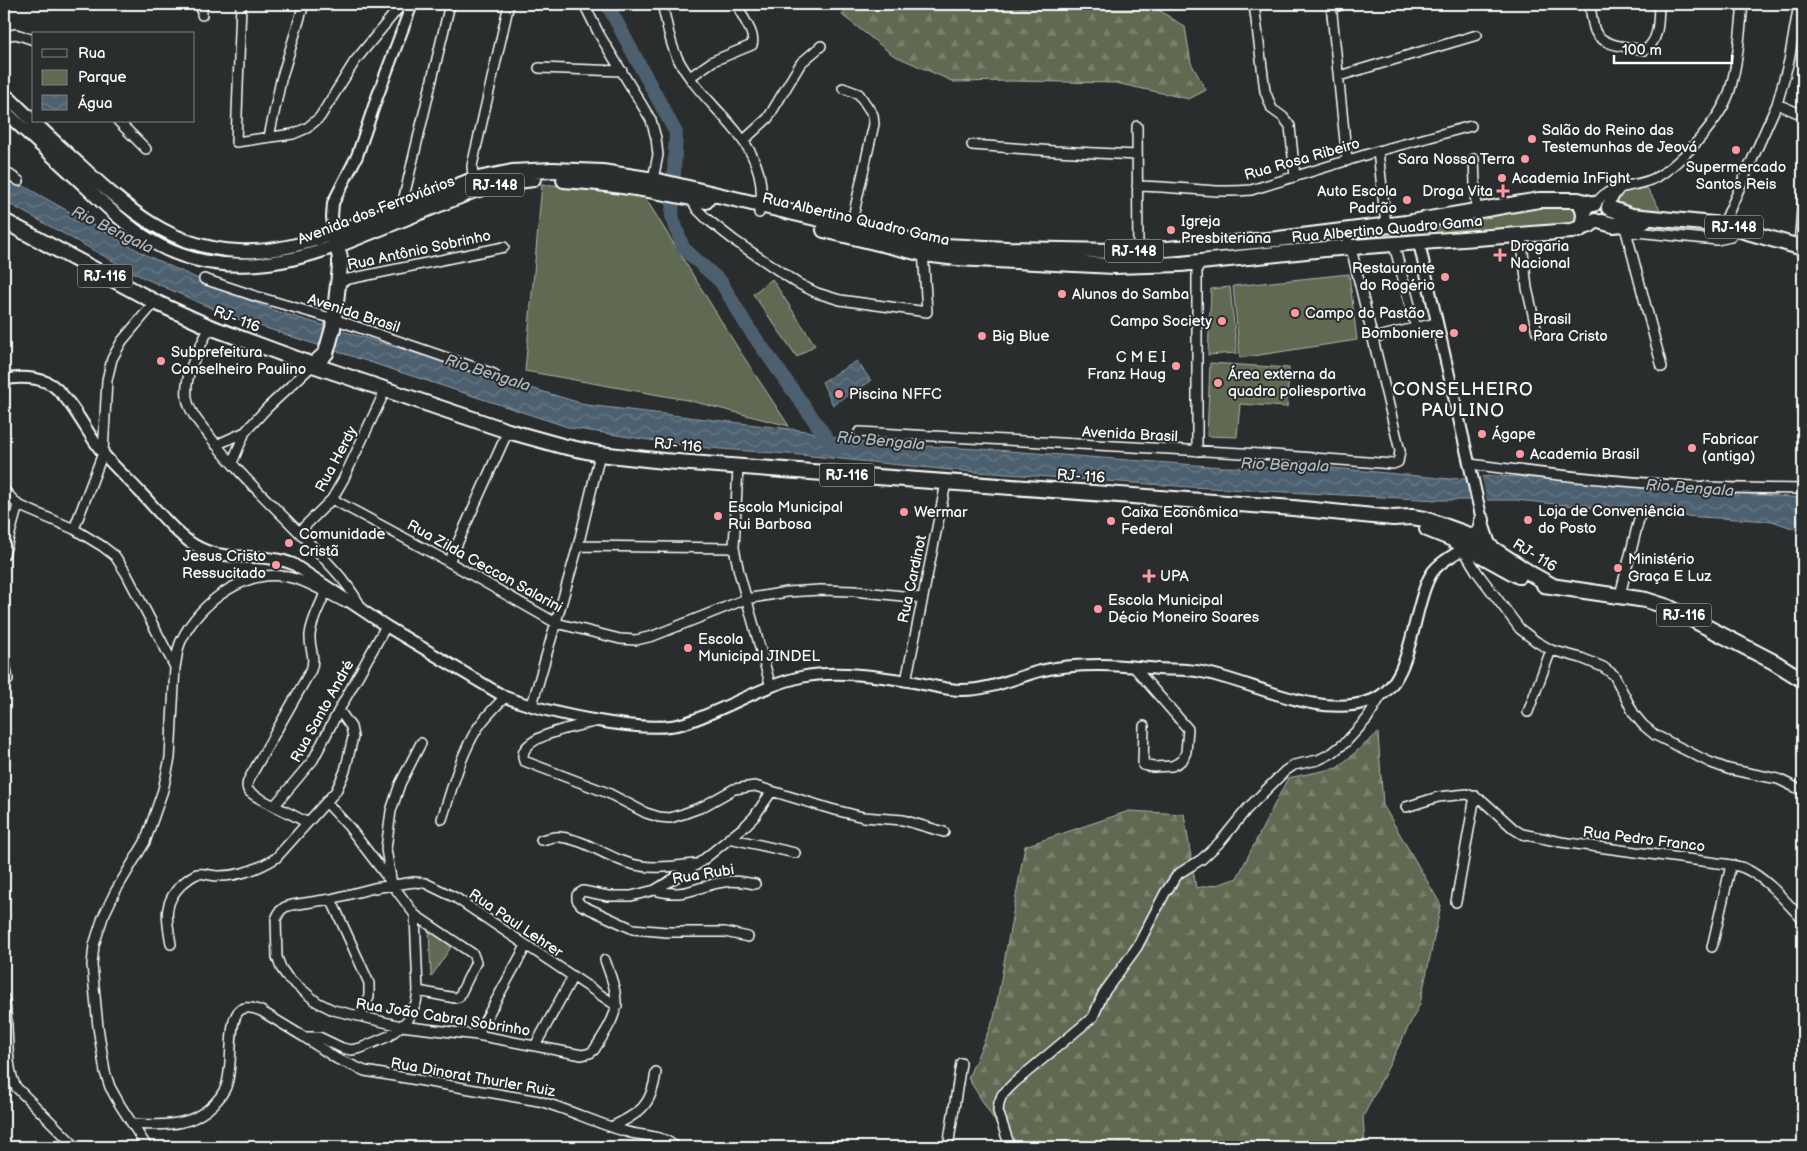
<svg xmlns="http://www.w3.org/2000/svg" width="1807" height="1151" font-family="'Balsamiq Sans',sans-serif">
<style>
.green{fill:#616b52;stroke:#b0b5a8}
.forest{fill:url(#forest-firs);stroke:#b0b5a8}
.water{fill:url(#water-waves);stroke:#94a0a9}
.pier{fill:#2a2d2e}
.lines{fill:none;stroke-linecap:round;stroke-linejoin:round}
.river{stroke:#4d6170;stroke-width:14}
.minor-casing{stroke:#fff;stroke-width:12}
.tertiary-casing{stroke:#fff;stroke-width:14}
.secondary-casing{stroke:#fff;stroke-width:16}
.primary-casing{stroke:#fff;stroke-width:18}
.minor{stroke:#2a2d2e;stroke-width:9}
.tertiary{stroke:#2a2d2e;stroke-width:10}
.secondary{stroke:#2a2d2e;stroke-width:12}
.primary{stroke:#2a2d2e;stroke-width:14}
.poi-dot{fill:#ff9aa2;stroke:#2a2d2e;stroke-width:2}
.labels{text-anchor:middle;stroke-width:4;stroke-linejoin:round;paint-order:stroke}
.shield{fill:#2a2d2e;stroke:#bfc0c0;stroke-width:1}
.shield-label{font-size:14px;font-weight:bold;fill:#fff}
.poi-label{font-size:15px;fill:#fff;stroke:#2a2d2e;text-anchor:start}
.street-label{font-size:15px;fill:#fff;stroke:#2a2d2e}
.water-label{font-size:16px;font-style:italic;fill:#afb8bf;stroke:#2a2d2e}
.quarter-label{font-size:18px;letter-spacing:1px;fill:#fff;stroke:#2a2d2e}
</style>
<defs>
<pattern id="forest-firs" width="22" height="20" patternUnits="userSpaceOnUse" patternTransform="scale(1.25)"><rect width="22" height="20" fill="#616b52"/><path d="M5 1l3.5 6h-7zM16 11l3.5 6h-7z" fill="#79816c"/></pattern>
<pattern id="water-waves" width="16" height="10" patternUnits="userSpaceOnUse" patternTransform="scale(1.25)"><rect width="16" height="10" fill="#4d6170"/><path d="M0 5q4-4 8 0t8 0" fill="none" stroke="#687985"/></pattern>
</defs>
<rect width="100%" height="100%" fill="#2a2d2e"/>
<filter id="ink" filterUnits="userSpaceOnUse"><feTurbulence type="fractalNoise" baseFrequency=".02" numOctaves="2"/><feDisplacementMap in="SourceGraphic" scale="10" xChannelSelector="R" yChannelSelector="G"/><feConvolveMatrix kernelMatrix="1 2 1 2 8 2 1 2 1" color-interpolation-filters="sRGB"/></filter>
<g filter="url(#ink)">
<path class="green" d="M542,184L643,194L741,353L789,426L687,400L525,371Z
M1647,188L1661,211L1631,209L1617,202L1624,191Z
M1579,202L1581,225L1121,265L1122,253Z
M1349,274L1357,340L1240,358L1233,286Z
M772,279L815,345L797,357L753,294Z
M1230,287L1237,353L1208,355L1211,289Z
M1210,363L1289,368L1287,407L1240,404L1237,437L1207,436Z
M429,930L453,944L431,977Z"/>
<path class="forest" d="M849,4H1150L1185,27L1191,63L1206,90L1189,99L1116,83L1011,81L954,82L893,55L842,15Z
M1378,733L1383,805L1441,905L1420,1004L1363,1117L1365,1147H1011L968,1078L994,1018L1025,846L1129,811L1184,814L1196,888L1220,884L1237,878L1288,778L1337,768Z"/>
<path class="water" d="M4,175L148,256L218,288L276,311L587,405L807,431L853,442L996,450L1222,467L1333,468L1450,479L1493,476L1520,477L1803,498V530H1798L1772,521L1664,515L1516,500H1438L1191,487L950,470L801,455L695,447L571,428L229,316L142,277L4,201Z
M857,361L871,381L833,405L822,382Z"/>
<path class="pier" d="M1481,474L1487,501L1475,502L1474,475Z"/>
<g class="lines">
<path class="river" d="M607,4L676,133L672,216L683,248L721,282L747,326L836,451"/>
<defs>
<path id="minor" d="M241,4L236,142L293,134L307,128L320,117L355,61L402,4
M584,4L599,34L651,120L656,138L658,155L652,184
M662,4C667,22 669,43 678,59C706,113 775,143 759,213
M1254,4L1265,91L1272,109L1283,117L1290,126L1295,177
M1331,4L1347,161
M1590,4C1591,12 1592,23 1595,31C1602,47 1631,47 1645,50C1660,40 1658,20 1659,4
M1332,8L1343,4
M202,15V4
M4,36L16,34L34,40
M539,68L622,71
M1339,76L1477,35
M690,77L713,61L752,45C756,33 742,19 739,7L742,4
M843,88L859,94L873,115L874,124L851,226
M1777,104L1803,115
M118,121L146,149
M1137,126L1138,250
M269,137L281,80L304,4
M743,141L768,118L801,63L821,46
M972,145L1054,151L1137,155
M1378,151L1386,225
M1474,159L1476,210
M4,171L19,181
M474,184L472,166L509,4
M1137,186C1175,186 1213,194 1251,190L1378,151L1471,126
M690,197L697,209L707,219L735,241L797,283L817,293L840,300L927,312L923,250
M1596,203C1599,200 1602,195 1607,193C1622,184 1642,186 1657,177C1682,162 1722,118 1730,90C1738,62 1740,33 1743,4
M1607,205L1620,188
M402,210L404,197L450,4
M1723,225L1777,104L1789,61L1799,4
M1625,227L1626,231L1717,240L1731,237L1738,228
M1626,231L1662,367
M1521,234L1527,288L1537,332
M1394,245L1416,328
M1799,246L1803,197
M204,279L258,297L334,319L494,374
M339,281L504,247
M210,327C199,349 184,373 187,398C189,412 200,424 208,434C239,476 279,510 314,548C334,569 350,585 363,611
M1373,338L1436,323
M859,432L1260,454L1393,464L1398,462L1400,451L1351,248L1343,230
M216,445L245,432L267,408L313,365
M1197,451V262
M232,463L245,432
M1470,464C1544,474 1618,482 1693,486C1730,489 1767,488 1803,489
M738,467L734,548L739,572L771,687
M4,490L18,505L74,529L102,546L115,556L126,573L175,667L170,758L163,790L145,842L115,892L103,917L94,945L92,965L98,1027L105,1072L110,1087L120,1105L147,1147
M332,499L449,562L556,623L620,639L636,640L653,636L746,599L787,592L820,590L854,591L922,598
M74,529L103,453L107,380L112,359L122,341L155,302
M299,532L332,499L343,480L385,391
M578,546L734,548
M1460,551L1466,554L1477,572L1520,629L1537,642L1551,650L1581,658L1603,667L1614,675L1634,714L1643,725L1655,735L1709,762L1728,769L1778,779L1803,791
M4,555L18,505
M449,562L508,431
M1620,595L1640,515
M4,656L8,680
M175,667C177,659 177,649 181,641C200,601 250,564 296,579C313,584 329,595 344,602
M1134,667L1188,729L1186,752L1183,759L1178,763L1172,766L1153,767L1143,765L1144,726
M906,681L946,483
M532,705L578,546L600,454
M1528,712L1551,650
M599,721C582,725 514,736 524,761L608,793L646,813L659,817L670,818L683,814L702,807L734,789L755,786L831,809L863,817L903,820L944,832
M327,803L349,827L391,882
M275,805L313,760L339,710L386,626
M1406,807L1438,797L1467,794L1483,801L1514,829L1522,834L1561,842L1717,863C1726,864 1736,865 1744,868C1768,879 1786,902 1803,920
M442,819C452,789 460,756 477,729C485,717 495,707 505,697
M307,823C296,815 253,798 248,790C245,784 250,777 253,772L311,670C316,656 309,649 310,635C311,621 320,606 325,593
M729,838L795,853
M541,840C547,839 554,836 560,837C589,840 612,862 641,866C658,869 677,866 695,864
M655,890C685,899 696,886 724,882C734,880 744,882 755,884
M331,899L369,983V997L361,1016
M1456,902L1475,796
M415,915L473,954L476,962L459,997L455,998L418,991
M748,937L725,932H667L633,929L581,905L577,900V895L583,891L608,896H631L655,890L698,864L745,826L754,817L772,791
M171,944C167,920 162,904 181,885C186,881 191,876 197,874C204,872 213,877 220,876C239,876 260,868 276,858L336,791L345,771L353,737L351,727L339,710
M1712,947L1731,865
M605,960C622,1006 620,1010 594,1050L590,1053L582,1055L477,1035L401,1026L333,1010L317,1002L288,978L281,968L277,957L276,919L280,911L285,907L292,905L331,899L374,888L414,882L425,883L456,898L617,1006
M4,998C10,1025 4,1064 16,1087L76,1147
M477,1035L526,946
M304,1037L337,1059L365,1071L539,1101C568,1109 595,1123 624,1131C641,1137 661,1133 675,1147
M535,1046L572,978
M133,1124C155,1125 182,1127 201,1114C210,1109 220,1099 225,1089C234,1071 227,1022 239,1011C245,1005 254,1008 261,1011L304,1037H319L342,1048L351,1050L361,1048L389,1036L408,1020L416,1003L418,991L415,915L392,884L386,849L391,811L400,784L421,743
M611,1127C640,1113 652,1106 656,1072
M948,1147L961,1063
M1010,1147L998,1111L999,1103L1002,1095L1014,1083L1093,1017L1103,994L1137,947L1165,893L1178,874L1202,859L1221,841L1247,809L1285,771L1294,765L1318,760L1332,753L1346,742L1367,719L1381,696"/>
<path id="tertiary" d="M334,234L332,217L333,203L357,156L376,100L412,4
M1419,243L1482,520L1491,547
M4,380C17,376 40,377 52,385C73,401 86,432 102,452C113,466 127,478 139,491C155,507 179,539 200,548C228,562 263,552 293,564L386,626L505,697C545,712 646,736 685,723C725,710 761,686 801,677C837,670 878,676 914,682C930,685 946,690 962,690C990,690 1014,678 1040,671C1060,666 1079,665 1099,665C1119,665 1139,667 1159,669C1173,670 1188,669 1202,672C1254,682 1317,719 1370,701C1413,686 1411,614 1429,578C1436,563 1452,557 1465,547"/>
<path id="secondary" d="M4,103L9,98C33,121 56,144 81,166C127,209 171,248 238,251C271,253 303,244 334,234
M4,111C30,135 56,159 82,183C104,204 126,226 151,241C209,276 278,268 338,245"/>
<path id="primary" d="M564,180C612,183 659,191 706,201
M1578,200C1586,210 1586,220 1579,230
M1609,208L1632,216L1723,225L1803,248
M4,221L155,302L210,327L313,365L508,431L562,446L600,454L664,461L1293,508L1393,518L1412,517L1425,519L1475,537L1533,575L1553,586
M1602,222L1613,225L1643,222
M824,230L924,254L957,258L1114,266L1181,264L1325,249L1572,231L1590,225L1595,221
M338,245L475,190L497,184L533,179
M313,365L326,353L333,328L340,267V258L334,234L473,180L512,172L553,170L602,172L654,180L922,243L944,246L1007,249L1114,251L1156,250L1278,239L1406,223L1539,200H1578L1594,204
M1427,529L1452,539L1519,576
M1467,540C1478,536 1481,531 1482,520
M1544,585L1646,600L1668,607L1774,662L1803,680"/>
</defs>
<use href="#minor" class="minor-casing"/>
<use href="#tertiary" class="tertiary-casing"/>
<use href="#secondary" class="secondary-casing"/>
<use href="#primary" class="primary-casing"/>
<use href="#minor" class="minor"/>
<use href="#tertiary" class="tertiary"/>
<use href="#secondary" class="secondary"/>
<use href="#primary" class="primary"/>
</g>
</g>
<g class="poi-dot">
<circle cx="1532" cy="139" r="5"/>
<circle cx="1736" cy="150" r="5"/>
<circle cx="1525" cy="159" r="5"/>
<circle cx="1502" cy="178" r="5"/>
<path d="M1500.5 183.5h5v5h5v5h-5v5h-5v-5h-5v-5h5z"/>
<circle cx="1407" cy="200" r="5"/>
<circle cx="1171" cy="230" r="5"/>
<path d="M1497.5 247.5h5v5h5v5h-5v5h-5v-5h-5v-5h5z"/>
<circle cx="1445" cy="277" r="5"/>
<circle cx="1062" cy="294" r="5"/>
<circle cx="1295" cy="313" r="5"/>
<circle cx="1222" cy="321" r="5"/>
<circle cx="1523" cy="328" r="5"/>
<circle cx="1454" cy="333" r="5"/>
<circle cx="982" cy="336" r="5"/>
<circle cx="161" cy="361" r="5"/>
<circle cx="1176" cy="366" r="5"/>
<circle cx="1218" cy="383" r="5"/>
<circle cx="839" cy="394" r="5"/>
<circle cx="1482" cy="434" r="5"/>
<circle cx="1692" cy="448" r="5"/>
<circle cx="1520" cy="454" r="5"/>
<circle cx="904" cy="512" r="5"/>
<circle cx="718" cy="516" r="5"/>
<circle cx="1528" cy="520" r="5"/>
<circle cx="1111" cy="521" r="5"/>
<circle cx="289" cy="543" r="5"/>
<circle cx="276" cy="565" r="5"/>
<circle cx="1618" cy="568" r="5"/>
<path d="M1146.5 568.5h5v5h5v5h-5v5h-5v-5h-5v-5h5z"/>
<circle cx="1098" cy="609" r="5"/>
<circle cx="688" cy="648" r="5"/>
</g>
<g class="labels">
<g class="shield">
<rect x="466" y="173.5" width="58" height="23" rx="4"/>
<rect x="1705" y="215.5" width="58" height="23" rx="4"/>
<rect x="1105" y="239.5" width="58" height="23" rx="4"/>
<rect x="77.5" y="264.5" width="55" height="23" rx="4"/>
<rect x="819.5" y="463.5" width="55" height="23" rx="4"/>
<rect x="1656.5" y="603.5" width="55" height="23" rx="4"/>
</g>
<g class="shield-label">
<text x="495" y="190">RJ-148</text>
<text x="1734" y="232">RJ-148</text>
<text x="1134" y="256">RJ-148</text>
<text x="105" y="281">RJ-116</text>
<text x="847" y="480">RJ-116</text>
<text x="1684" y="620">RJ-116</text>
</g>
<g class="poi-label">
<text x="1542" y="135">Salão do Reino das<tspan x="1542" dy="17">Testemunhas de Jeová</tspan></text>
<text x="1515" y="164" text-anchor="end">Sara Nossa Terra</text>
<text x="1736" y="172" text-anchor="middle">Supermercado<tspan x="1736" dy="17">Santos Reis</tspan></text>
<text x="1512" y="183">Academia InFight</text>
<text x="1397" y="196" text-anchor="end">Auto Escola<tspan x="1397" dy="17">Padrão</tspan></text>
<text x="1493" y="196" text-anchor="end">Droga Vita</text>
<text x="1181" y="226">Igreja<tspan x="1181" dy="17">Presbiteriana</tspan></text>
<text x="1510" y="251">Drogaria<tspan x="1510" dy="17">Nacional</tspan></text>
<text x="1435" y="273" text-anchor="end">Restaurante<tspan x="1435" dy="17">do Rogério</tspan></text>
<text x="1072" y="299">Alunos do Samba</text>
<text x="1305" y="318">Campo do Pastão</text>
<text x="1533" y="324">Brasil<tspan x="1533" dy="17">Para Cristo</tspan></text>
<text x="1212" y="326" text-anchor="end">Campo Society</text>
<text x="1444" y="338" text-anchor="end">Bomboniere</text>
<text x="992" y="341">Big Blue</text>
<text x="171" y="357">Subprefeitura<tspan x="171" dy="17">Conselheiro Paulino</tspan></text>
<text x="1166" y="362" text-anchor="end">C M E I<tspan x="1166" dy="17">Franz Haug</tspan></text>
<text x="1228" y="379">Área externa da<tspan x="1228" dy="17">quadra poliesportiva</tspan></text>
<text x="849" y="399">Piscina NFFC</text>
<text x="1492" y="439">Ágape</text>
<text x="1702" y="444">Fabricar<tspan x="1702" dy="17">(antiga)</tspan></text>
<text x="1530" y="459">Academia Brasil</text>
<text x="728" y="512">Escola Municipal<tspan x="728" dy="17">Rui Barbosa</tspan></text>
<text x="1538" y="516">Loja de Conveniência<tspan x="1538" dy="17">do Posto</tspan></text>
<text x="914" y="517">Wermar</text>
<text x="1121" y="517">Caixa Econômica<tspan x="1121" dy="17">Federal</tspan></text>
<text x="299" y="539">Comunidade<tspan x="299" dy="17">Cristã</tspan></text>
<text x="266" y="561" text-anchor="end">Jesus Cristo<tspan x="266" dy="17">Ressucitado</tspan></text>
<text x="1628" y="564">Ministério<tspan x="1628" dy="17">Graça E Luz</tspan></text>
<text x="1160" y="581">UPA</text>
<text x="1108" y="605">Escola Municipal<tspan x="1108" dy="17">Décio Moneiro Soares</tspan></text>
<text x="698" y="644">Escola<tspan x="698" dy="17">Municipal JINDEL</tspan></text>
</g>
<g class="street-label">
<text transform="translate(1302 159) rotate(-16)" y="5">Rua Rosa Ribeiro</text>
<text transform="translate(376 210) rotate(-21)" y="5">Avenida dos Ferroviários</text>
<text transform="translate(856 219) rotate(13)" y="5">Rua Albertino Quadro Gama</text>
<text transform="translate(1387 229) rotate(-5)" y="5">Rua Albertino Quadro Gama</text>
<text transform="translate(419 250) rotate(-12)" y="5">Rua Antônio Sobrinho</text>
<text transform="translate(354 313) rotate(18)" y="5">Avenida Brasil</text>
<text transform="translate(237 319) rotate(21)" y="5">RJ- 116</text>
<text transform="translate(1130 434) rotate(3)" y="5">Avenida Brasil</text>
<text transform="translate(678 445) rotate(5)" y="5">RJ- 116</text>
<text transform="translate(336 459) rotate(-62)" y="5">Rua Herdy</text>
<text transform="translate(1081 476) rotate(4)" y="5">RJ- 116</text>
<text transform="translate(1535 555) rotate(32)" y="5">RJ- 116</text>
<text transform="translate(485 566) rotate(29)" y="5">Rua Zilda Ceccon Salarini</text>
<text transform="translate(912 579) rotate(-78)" y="5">Rua Cardinot</text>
<text transform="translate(322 711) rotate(-61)" y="5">Rua Santo André</text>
<text transform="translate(1644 839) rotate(7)" y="5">Rua Pedro Franco</text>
<text transform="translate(703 874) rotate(-9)" y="5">Rua Rubi</text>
<text transform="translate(516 923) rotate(34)" y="5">Rua Paul Lehrer</text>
<text transform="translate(443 1017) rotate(9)" y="5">Rua João Cabral Sobrinho</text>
<text transform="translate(473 1077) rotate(10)" y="5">Rua Dinorat Thurler Ruiz</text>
</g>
<g class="water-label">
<text transform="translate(113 229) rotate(26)" y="6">Rio Bengala</text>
<text transform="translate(488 372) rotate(18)" y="6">Rio Bengala</text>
<text transform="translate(881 440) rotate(5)" y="6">Rio Bengala</text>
<text transform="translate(1285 464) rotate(2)" y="6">Rio Bengala</text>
<text transform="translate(1690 487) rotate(4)" y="6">Rio Bengala</text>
</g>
<g class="quarter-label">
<text x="1463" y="395">CONSELHEIRO<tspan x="1463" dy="21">PAULINO</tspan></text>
</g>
</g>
<rect width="1807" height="1151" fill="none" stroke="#2a2d2e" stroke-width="20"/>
<rect x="10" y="10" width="1787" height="1131" fill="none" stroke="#fff" stroke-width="2" filter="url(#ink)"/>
<rect x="32" y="32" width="162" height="90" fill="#2a2d2e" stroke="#7f8182"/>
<rect x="42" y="49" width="25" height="8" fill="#2a2d2e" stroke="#7f8182"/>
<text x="78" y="58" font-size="15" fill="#ffffff">Rua</text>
<rect x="42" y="70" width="25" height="15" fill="#616b52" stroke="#7f8182"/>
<text x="78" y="82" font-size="15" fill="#ffffff">Parque</text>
<rect x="42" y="95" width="25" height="15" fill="url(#water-waves)" stroke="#7f8182"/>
<text x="78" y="108" font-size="15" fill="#ffffff">Água</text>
<path d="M1614 55v8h118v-8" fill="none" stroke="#ffffff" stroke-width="2.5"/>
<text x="1622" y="55" font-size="15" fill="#ffffff" stroke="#2a2d2e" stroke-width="4" paint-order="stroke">100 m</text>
</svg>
